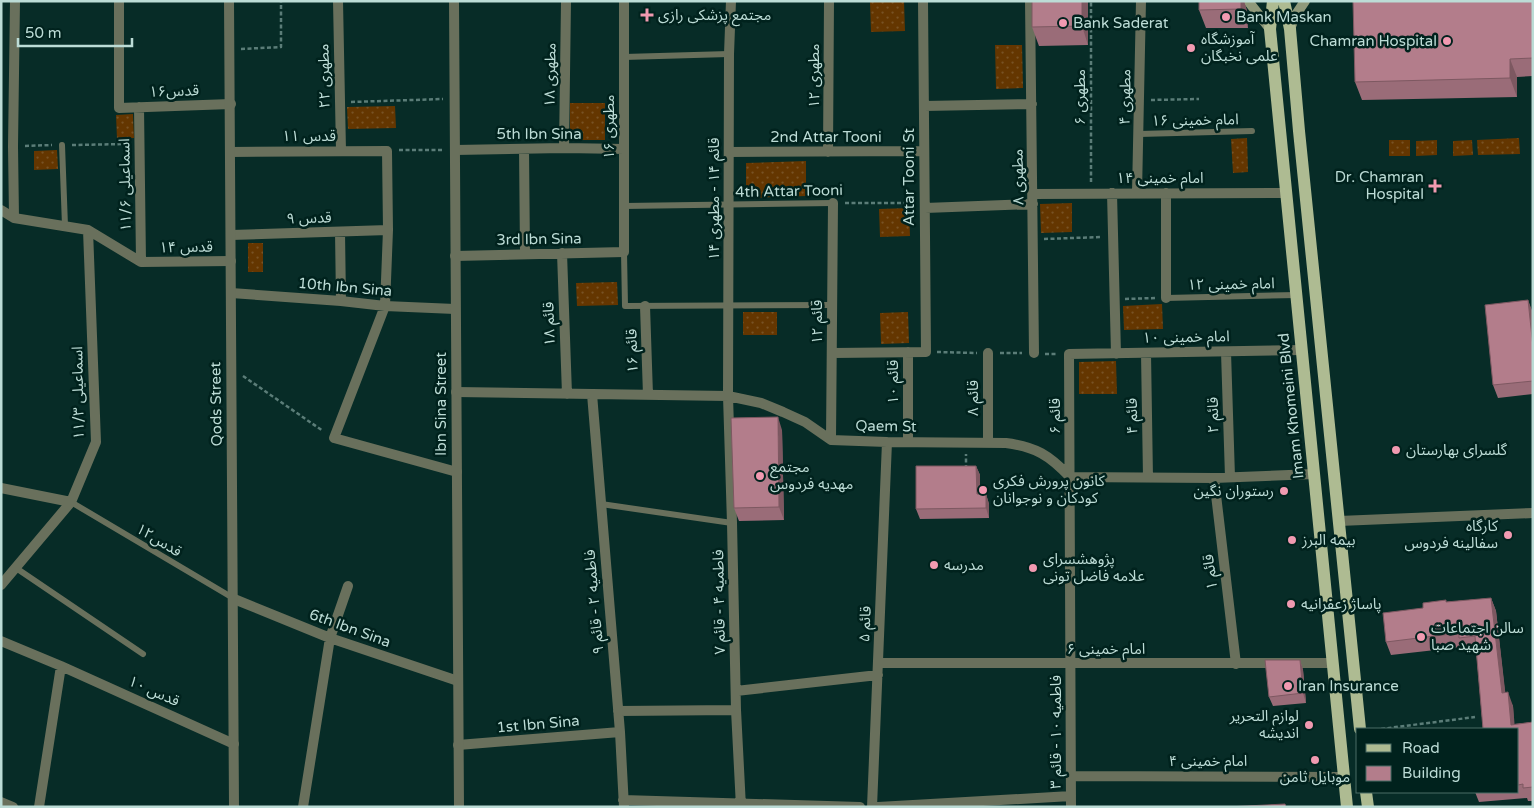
<svg xmlns="http://www.w3.org/2000/svg" width="1534" height="808" font-family="'Varela Round','Noto Sans Arabic',sans-serif">
<style>
.grass{fill:url(#grass-dots)}
.lines{fill:none;stroke-linecap:round;stroke-linejoin:round}
.path{stroke:#5b7d78;stroke-width:2.5;stroke-dasharray:4 2.5;stroke-linecap:butt}
.service{stroke:#69705c;stroke-width:6}
.minor{stroke:#69705c;stroke-width:10}
.tertiary{stroke:#69705c;stroke-width:10}
.secondary{stroke:#909a7b;stroke-width:10}
.primary{stroke:#aebb92;stroke-width:12}
.wall{fill:#9a6c78}
.shaded-wall{fill:#7d5861}
.building{fill:#b37d8b;stroke:#7d5861}
.poi-dot{fill:#f19ab1;stroke:#00221d;stroke-width:2}
.labels{text-anchor:middle;stroke-width:5;stroke-linejoin:round;paint-order:stroke}
.poi-label{font-size:15px;fill:#bcdcd6;stroke:#00221d;text-anchor:start}
.street-label{font-size:15px;fill:#bcdcd6;stroke:#00221d}
</style>
<defs>
<pattern id="grass-dots" width="8" height="8" patternUnits="userSpaceOnUse" patternTransform="scale(1.25)"><rect width="8" height="8" fill="#643600"/><path d="M2 2h.1M6 6h.1" fill="none" stroke="#785224" stroke-width="1.8" stroke-linecap="round"/></pattern>
</defs>
<rect width="100%" height="100%" fill="#072c27"/>
<path class="grass" d="M904,1L905,31L871,32L870,2Z
M995,45H1022L1023,88L996,89Z
M570,103H605V140H570Z
M395,106L396,128L348,129L347,107Z
M133,114L134,138L117,139L116,115Z
M1247,138L1248,172L1233,173L1231,139Z
M1519,138L1520,154L1478,155L1477,140Z
M1389,140H1410V156H1389Z
M1437,140V155L1416,156V141Z
M1472,140L1473,155L1453,156V141Z
M57,150L58,169L34,170V151Z
M806,161V196L746,198V163Z
M1072,203V232L1041,233L1040,204Z
M909,208L910,236L880,237L879,209Z
M248,243H263V272H248Z
M617,282L618,305L577,306L576,283Z
M1162,304L1163,329L1124,330L1123,306Z
M743,312H777V335H743Z
M908,312L909,343L881,344L880,313Z
M1116,361L1117,394H1079V362Z"/>
<g class="lines">
<path class="path" d="M241,49L281,47V1
M1151,100L1199,99
M351,102L443,99
M72,145L127,144
M25,146L52,145
M399,150H443
M1091,182V1
M845,203H912
M1044,239L1101,237
M1125,299L1155,298
M937,352L977,353
M1000,353H1022
M1045,354H1057
M243,376L323,431
M966,469V454
M1381,729L1475,717"/>
<path class="service" d="M624,57L729,54
M1139,134L1252,131
M62,145L65,226
M624,206L833,203
M624,252L625,306L832,305
M1166,298L1297,295
M71,502L233,598
M601,504L732,523
M16,568L143,654"/>
<path class="minor" d="M119,1V108L231,104
M338,1L341,151
M731,1L729,54L728,396L732,523L736,710L741,807
M1030,1L1034,353
M924,106L1032,104
M139,107L141,262
M564,148L566,1
M524,149L525,254
M455,150L564,148L624,149
M230,152L387,151L388,230L385,306L334,438L457,472
M729,152L924,151
M828,152L829,1
M1112,193L1116,354
M1137,193L1141,1
M1166,193V298
M1033,194L1287,193
M925,208L1033,204
M1,210L14,218L88,230L141,262
M14,218L13,146L15,1
M340,232L341,301
M231,235L388,230
M562,253L567,394
M455,256L624,252V1
M141,262L231,261
M231,293L341,301L385,306L455,309
M645,306L648,395
M1226,352L1230,477
M833,353L926,352L923,1
M1146,353L1148,478
M456,392L728,396L761,403L783,412L805,422L831,440L887,442L1006,443C1036,447 1049,455 1070,477L1214,478L1314,474
M592,394L620,732L624,807
M831,440L833,203
M908,442V352
M988,443V353
M1214,478L1236,664
M1,488L71,502
M1,585L71,502L96,442L88,230
M234,599L330,638L458,681
M1,641L61,666L234,744
M878,663H1333
M736,691L878,675
M618,711L736,710
M458,745L620,732
M1071,776L1344,777
M623,800L860,807
M1,802L13,807
M39,807L61,666
M303,807L330,638L348,586
M872,807L887,442
M878,807L1071,796
M1071,807L1069,354L1302,350"/>
<path class="tertiary" d="M229,1L234,807
M454,1L459,807
M1339,521L1533,513"/>
<path class="secondary" d="M1248,1L1270,29
M1290,29L1295,16L1305,1"/>
<path class="primary" d="M1273,1L1270,29L1347,807
M1284,1L1290,29L1299,131L1360,729
M1366,792L1368,807"/>
</g>
<path class="wall" d="M1088,1V45L1039,46L1032,27Z
M1199,1H1244L1247,11L1248,28H1206L1199,10Z
M1533,1V76L1517,77V97L1362,100L1355,82Z
M1528,300L1533,315V394L1498,398L1493,385Z
M782,430L784,520L739,521L734,508Z
M976,466L980,475V494H986L989,504V518L920,519L916,509Z
M1491,598L1496,611L1505,693L1513,706L1514,724L1533,722V801H1528L1527,798L1479,802L1475,792H1518V729H1483L1476,650L1464,651L1462,647L1391,655L1386,642L1446,602Z
M1300,660L1303,670L1306,703L1273,706L1269,697Z"/>
<path class="shaded-wall" d="M1082,1H1088V45L1082,26Z
M1241,1H1244L1247,11L1248,28L1241,9Z
M1510,59L1517,77V97L1510,78Z
M1528,300L1533,313V347Z
M778,417L782,430L784,520L779,507Z
M976,466L980,475V504L977,494Z
M986,494L989,504V518L986,508Z
M1491,598L1496,611L1507,707L1502,693Z
M1300,660L1303,670L1306,703L1303,693Z
M1508,692L1513,706L1515,729L1511,725Z"/>
<path class="building" d="M1032,1H1082V26L1032,27Z
M1199,1H1241V9L1199,10Z
M1353,1H1533V58L1510,59V78L1355,82Z
M1528,300L1533,347V381L1493,385L1485,305Z
M778,417L779,507L734,508L731,418Z
M916,466H976L977,494H986V508L916,509Z
M1491,598L1502,693L1508,692L1511,725L1533,722V787L1523,788V784L1518,785V729H1483L1475,636L1459,638V633L1386,642L1383,613L1423,608V603L1446,600V602Z
M1265,660H1300L1303,693L1269,697Z
M1285,804L1286,807H1227Z"/>
<g class="poi-dot">
<path d="M644.5 7.5h5v5h5v5h-5v5h-5v-5h-5v-5h5z"/>
<circle cx="1226" cy="17" r="5"/>
<circle cx="1063" cy="23" r="5"/>
<circle cx="1447" cy="41" r="5"/>
<circle cx="1191" cy="48" r="5"/>
<path d="M1432.5 178.5h5v5h5v5h-5v5h-5v-5h-5v-5h5z"/>
<circle cx="1396" cy="450" r="5"/>
<circle cx="760" cy="476" r="5"/>
<circle cx="983" cy="490" r="5"/>
<circle cx="1284" cy="491" r="5"/>
<circle cx="1508" cy="535" r="5"/>
<circle cx="1292" cy="540" r="5"/>
<circle cx="934" cy="565" r="5"/>
<circle cx="1033" cy="568" r="5"/>
<circle cx="1291" cy="604" r="5"/>
<circle cx="1421" cy="637" r="5"/>
<circle cx="1288" cy="686" r="5"/>
<circle cx="1309" cy="725" r="5"/>
<circle cx="1315" cy="760" r="5"/>
</g>
<g class="labels">
<g class="poi-label">
<text x="658" y="20">مجتمع پزشکی رازی</text>
<text x="1236" y="22">Bank Maskan</text>
<text x="1073" y="28">Bank Saderat</text>
<text x="1201" y="44">آموزشگاه<tspan x="1201" dy="17">علمی نخبگان</tspan></text>
<text x="1437" y="46" text-anchor="end">Chamran Hospital</text>
<text x="1424" y="182" text-anchor="end">Dr. Chamran<tspan x="1424" dy="17">Hospital</tspan></text>
<text x="1406" y="455">گلسرای بهارستان</text>
<text x="770" y="472">مجتمع<tspan x="770" dy="17">مهدیه فردوس</tspan></text>
<text x="993" y="486">کانون پرورش فکری<tspan x="993" dy="17">کودکان و نوجوانان</tspan></text>
<text x="1274" y="496" text-anchor="end">رستوران نگین</text>
<text x="1498" y="531" text-anchor="end">کارگاه<tspan x="1498" dy="17">سفالینه فردوس</tspan></text>
<text x="1302" y="545">بیمه البرز</text>
<text x="1043" y="564">پژوهشسرای<tspan x="1043" dy="17">علامه فاضل تونی</tspan></text>
<text x="944" y="570">مدرسه</text>
<text x="1301" y="609">پاساژ زعفرانیه</text>
<text x="1431" y="633">سالن اجتماعات<tspan x="1431" dy="17">شهید صبا</tspan></text>
<text x="1298" y="691">Iran Insurance</text>
<text x="1299" y="721" text-anchor="end">لوازم التحریر<tspan x="1299" dy="17">اندیشه</tspan></text>
<text x="1315" y="782" text-anchor="middle">موبایل ثامن</text>
</g>
<g class="street-label">
<text transform="translate(550 75) rotate(-89)" y="5">مطهری ۱۸</text>
<text transform="translate(324 76) rotate(-91)" y="5">مطهری ۲۲</text>
<text transform="translate(814 76) rotate(-90)" y="5">مطهری ۱۲</text>
<text transform="translate(174 91) rotate(-2)" y="5">قدس۱۶</text>
<text transform="translate(1080 97) rotate(-90)" y="5">مطهری ۶</text>
<text transform="translate(1125 97) rotate(-89)" y="5">مطهری ۴</text>
<text transform="translate(1195 120) rotate(-1)" y="5">امام خمینی ۱۶</text>
<text transform="translate(609 127) rotate(-90)" y="5">مطهری ۱۶</text>
<text x="539" y="139">5th Ibn Sina</text>
<text x="309" y="141">قدس ۱۱</text>
<text x="826" y="142">2nd Attar Tooni</text>
<text transform="translate(909 177) rotate(-90)" y="5">Attar Tooni St</text>
<text transform="translate(1018 177) rotate(-91)" y="5">مطهری ۸</text>
<text x="1160" y="183">امام خمینی ۱۴</text>
<text transform="translate(125 185) rotate(-91)" y="5">اسماعیلی ۱۱/۶</text>
<text transform="translate(789 191) rotate(-1)" y="5">4th Attar Tooni</text>
<text transform="translate(714 199) rotate(-90)" y="5">قائم ۱۴ - مطهری ۱۴</text>
<text transform="translate(309 218) rotate(-2)" y="5">قدس ۹</text>
<text transform="translate(539 239) rotate(-1)" y="5">3rd Ibn Sina</text>
<text transform="translate(186 247) rotate(-1)" y="5">قدس ۱۴</text>
<text transform="translate(1231 284) rotate(-1)" y="5">امام خمینی ۱۲</text>
<text transform="translate(345 287) rotate(5)" y="5">10th Ibn Sina</text>
<text transform="translate(817 322) rotate(-90)" y="5">قائم ۱۲</text>
<text transform="translate(549 324) rotate(-92)" y="5">قائم ۱۸</text>
<text transform="translate(1186 337) rotate(-1)" y="5">امام خمینی ۱۰</text>
<text transform="translate(632 351) rotate(-92)" y="5">قائم ۱۶</text>
<text transform="translate(893 382) rotate(-90)" y="5">قائم ۱۰</text>
<text transform="translate(78 393) rotate(-91)" y="5">اسماعیلی ۱۱/۳</text>
<text transform="translate(973 398) rotate(-90)" y="5">قائم ۸</text>
<text transform="translate(216 404) rotate(-91)" y="5">Qods Street</text>
<text transform="translate(441 404) rotate(-90)" y="5">Ibn Sina Street</text>
<text transform="translate(1291 406) rotate(-96)" y="5">Imam Khomeini Blvd</text>
<text transform="translate(1213 415) rotate(-91)" y="5">قائم ۲</text>
<text transform="translate(1055 416) rotate(-90)" y="5">قائم ۶</text>
<text transform="translate(1132 416) rotate(-91)" y="5">قائم ۴</text>
<text transform="translate(886 426) rotate(1)" y="5">Qaem St</text>
<text transform="translate(159 540) rotate(31)" y="5">قدس۱۲</text>
<text transform="translate(1210 572) rotate(-97)" y="5">قائم ۱</text>
<text transform="translate(594 602) rotate(-95)" y="5">فاطمیه ۲ - قائم ۹</text>
<text transform="translate(719 602) rotate(-91)" y="5">فاطمیه ۴ - قائم ۷</text>
<text transform="translate(865 624) rotate(-88)" y="5">قائم ۵</text>
<text transform="translate(350 628) rotate(20)" y="5">6th Ibn Sina</text>
<text x="1106" y="654">امام خمینی ۶</text>
<text transform="translate(154 691) rotate(24)" y="5">قدس ۱۰</text>
<text transform="translate(538 724) rotate(-5)" y="5">1st Ibn Sina</text>
<text transform="translate(1056 732) rotate(-90)" y="5">فاطمیه ۱۰ - قائم ۳</text>
<text x="1208" y="766">امام خمینی ۴</text>
</g>
</g>
<rect width="1534" height="808" fill="none" stroke="#bcdcd6" stroke-width="5"/>
<rect x="1356" y="728" width="162" height="65" fill="#00221d" stroke="#4b6c67"/>
<rect x="1366" y="744" width="25" height="8" fill="#aebb92" stroke="#4b6c67"/>
<text x="1402" y="753" font-size="15" fill="#bcdcd6">Road</text>
<rect x="1366" y="766" width="25" height="15" fill="#b37d8b" stroke="#4b6c67"/>
<text x="1402" y="778" font-size="15" fill="#bcdcd6">Building</text>
<path d="M18 38v8h114v-8" fill="none" stroke="#bcdcd6" stroke-width="2.5"/>
<text x="25" y="38" font-size="15" fill="#bcdcd6" stroke="#00221d" stroke-width="4" paint-order="stroke">50 m</text>
</svg>
